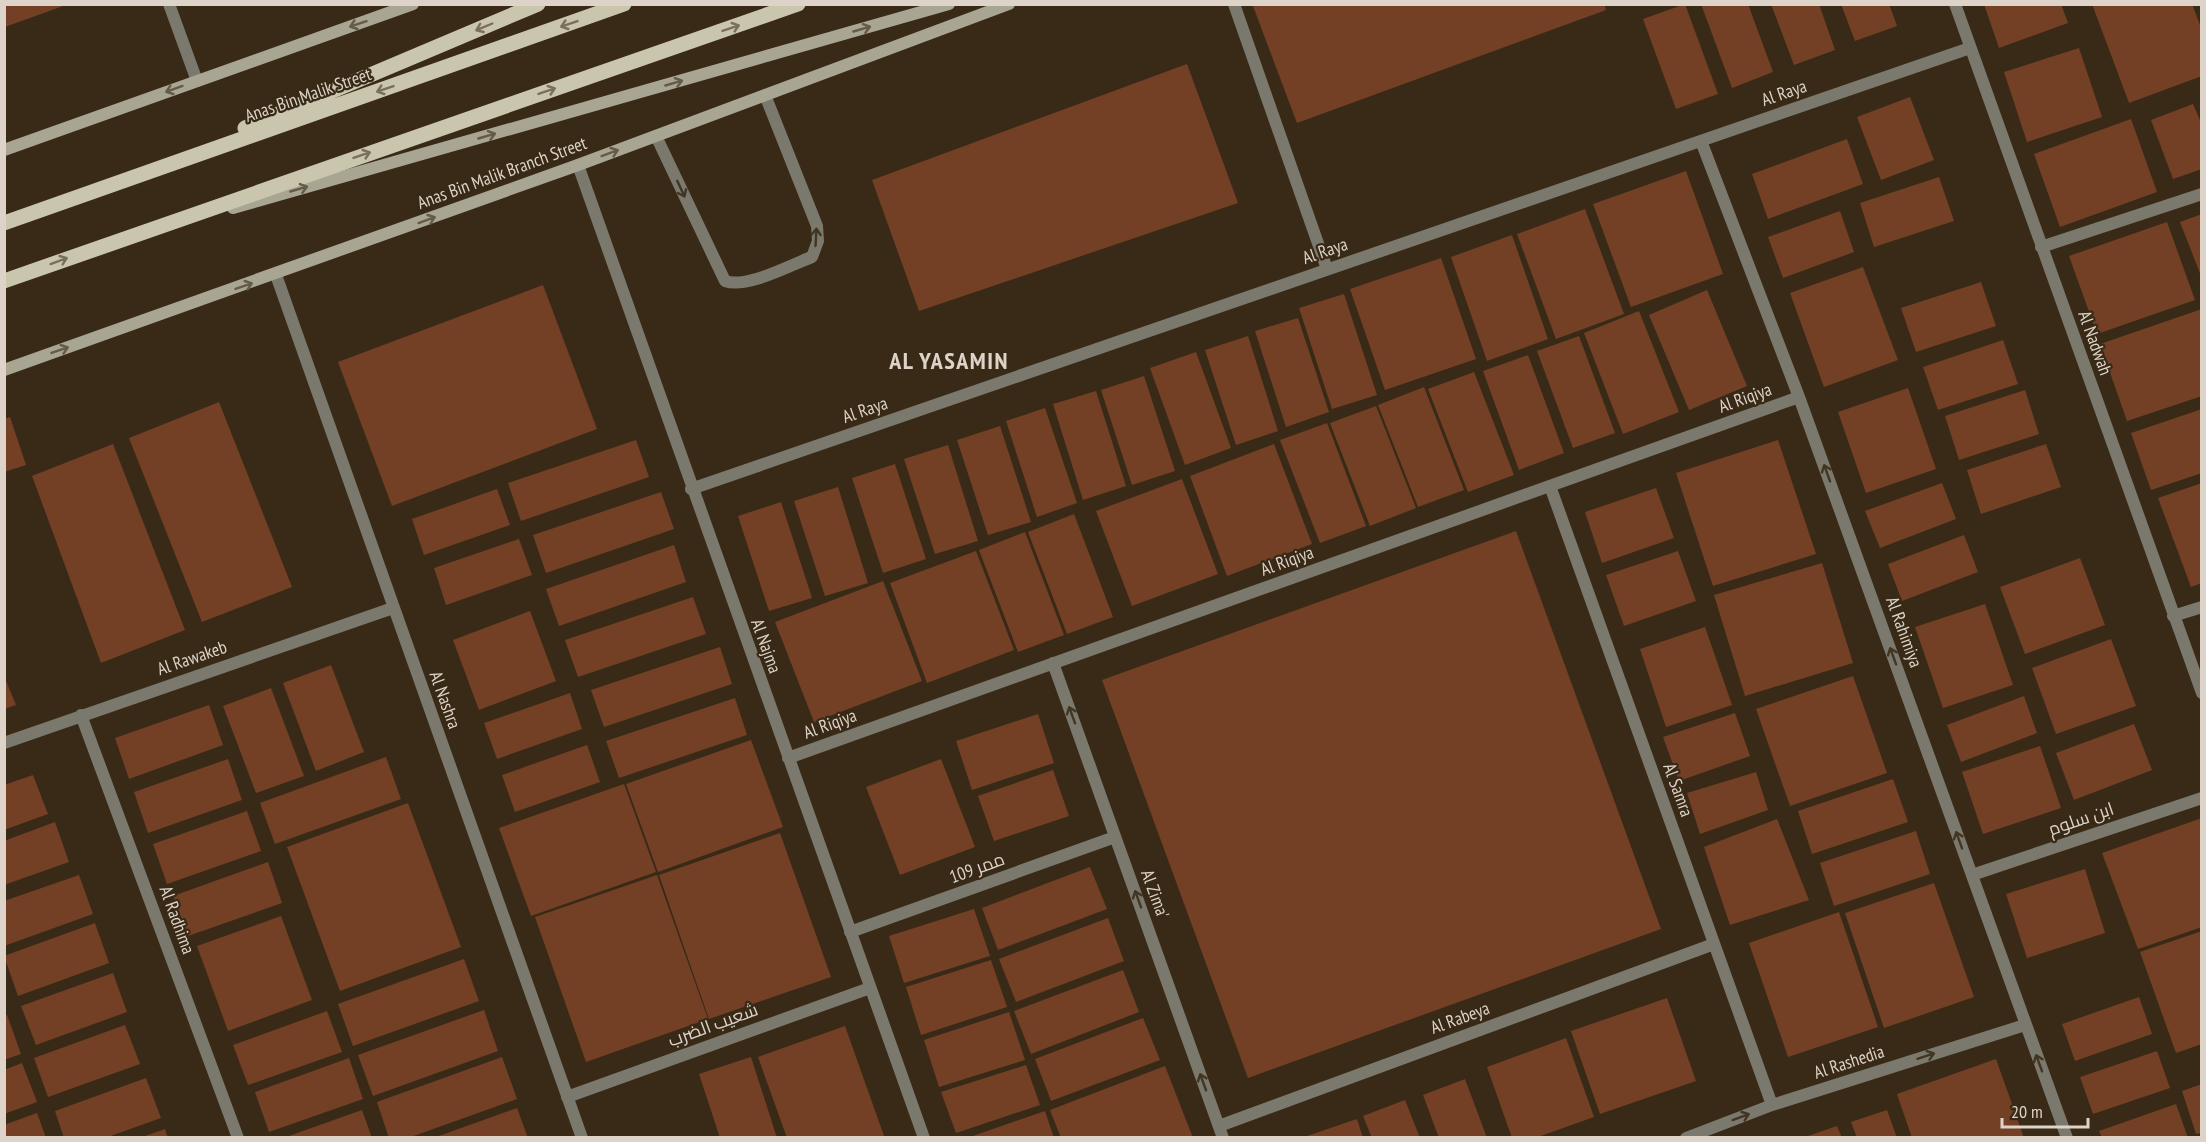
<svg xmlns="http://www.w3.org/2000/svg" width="2206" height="1142" font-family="'PT Sans Narrow',Cairo,sans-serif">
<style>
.building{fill:#734026}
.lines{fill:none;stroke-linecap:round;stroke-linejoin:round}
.lane{stroke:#7b796e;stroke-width:12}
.street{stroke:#7b796e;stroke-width:12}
.secondary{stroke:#a8a592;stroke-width:12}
.primary{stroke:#cac6ae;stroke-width:15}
.oneway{stroke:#655b48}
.oneway2{stroke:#7a705a}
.oneway3{stroke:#423623}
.labels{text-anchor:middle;stroke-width:4.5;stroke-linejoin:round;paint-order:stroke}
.street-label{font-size:18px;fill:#ddd3c8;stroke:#382a16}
.district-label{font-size:24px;font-weight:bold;letter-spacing:1.5px;fill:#ddd3c8;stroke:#382a16}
</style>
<rect width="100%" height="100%" fill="#382a16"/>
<path class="building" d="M5,4H66V5L5,27Z
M1604,4L1606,10L1297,123L1253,6Z
M1685,4L1718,94L1676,109L1643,19Z
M1701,4H1748L1773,72L1732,88Z
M1771,4H1819L1835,50L1794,65Z
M1841,4H1889L1897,26L1855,41Z
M1984,4H2061L2068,23L1999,48Z
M2092,4H2192L2202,30V76L2129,103Z
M2079,48L2102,117L2027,142L2004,72Z
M1187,64L1238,203L919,311L872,180Z
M1910,97L1934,160L1881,180L1857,117Z
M2193,104L2202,125V169L2173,179L2151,120Z
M2131,119L2157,192L2060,227L2034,154Z
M1847,139L1863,184L1768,219L1752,174Z
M1686,171L1723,274L1631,307L1593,204Z
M1939,177L1954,221L1874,247L1860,203Z
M1585,209L1624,314L1556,339L1517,234Z
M1840,211L1854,252L1783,278L1768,237Z
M2202,214V276H2201L2180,222Z
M2167,222L2195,300L2097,334L2069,256Z
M1512,235L1548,339L1487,361L1451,257Z
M1441,258L1476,359L1385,390L1350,289Z
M1863,267L1898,360L1824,387L1790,293Z
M1981,282L1996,326L1916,352L1901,308Z
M543,285L597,429L392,506L338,362Z
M1707,290L1747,386L1689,410L1649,315Z
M1344,294L1377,395L1332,409L1299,308Z
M2202,309V396L2127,421L2100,344Z
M1639,311L1679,412L1623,434L1584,333Z
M1298,318L1329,412L1286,427L1255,331Z
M1248,336L1278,431L1236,445L1205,350Z
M1579,336L1615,433L1573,448L1537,351Z
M2003,340L2018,384L1938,410L1923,367Z
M1196,352L1231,448L1185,465L1150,368Z
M1528,355L1564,453L1519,470L1483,371Z
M1474,372L1514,475L1468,492L1428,389Z
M1144,376L1175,471L1132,485L1101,390Z
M1424,387L1464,490L1418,507L1378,405Z
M1908,388L1936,469L1866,493L1838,412Z
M2025,390L2039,434L1959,460L1945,416Z
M1096,391L1126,486L1083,500L1053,404Z
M219,402L292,587L202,622L129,438Z
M1376,406L1416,508L1370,526L1330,423Z
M1045,408L1077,503L1037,517L1006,421Z
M2202,409V473L2151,490L2131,433Z
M10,417L26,465L4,472V419Z
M1327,423L1366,526L1320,543L1280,440Z
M1000,426L1031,522L988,535L957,440Z
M636,440L649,477L521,521L508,483Z
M1778,440L1816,554L1713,586L1676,473Z
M113,444L185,630L101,663L32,476Z
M1274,444L1312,544L1227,576L1190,476Z
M2046,444L2061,487L1981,514L1967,470Z
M948,445L978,541L935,554L904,459Z
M895,464L926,559L883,573L852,478Z
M1182,479L1218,574L1132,606L1096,511Z
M1942,483L1956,519L1880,548L1865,511Z
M2202,483V583L2191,587L2158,498Z
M838,487L868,583L825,596L794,501Z
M1656,488L1674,538L1602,563L1585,512Z
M497,489L510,525L424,555L412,519Z
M661,492L674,529L546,573L533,535Z
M781,502L812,598L769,611L738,516Z
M1074,514L1113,617L1067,634L1028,532Z
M1516,531L1661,929L1248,1078L1102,680Z
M1025,532L1064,635L1018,652L979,550Z
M1964,535L1978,572L1902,601L1888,564Z
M519,539L532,575L446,605L434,568Z
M674,545L686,582L559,626L546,589Z
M976,551L1014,650L927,683L890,583Z
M1678,551L1696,601L1624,626L1606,575Z
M2080,558L2105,625L2025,654L2000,587Z
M1822,563L1853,663L1745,696L1714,595Z
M883,581L922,681L814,722L775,622Z
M693,597L706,634L578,677L565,640Z
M1985,604L2013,685L1943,708L1915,627Z
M530,611L556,681L479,710L453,640Z
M1705,627L1732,705L1666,727L1640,649Z
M2111,639L2136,706L2056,734L2032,668Z
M720,647L732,684L604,727L591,690Z
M331,665L364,752L316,771L283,683Z
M4,676L16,705L4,709Z
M1853,676L1887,773L1790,806L1756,709Z
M271,688L304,776L256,793L223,706Z
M570,693L582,729L497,759L484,723Z
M2024,696L2037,733L1961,762L1947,725Z
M735,698L747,735L619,778L606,741Z
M209,705L223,745L129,779L115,738Z
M1735,713L1750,756L1679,781L1663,737Z
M1038,714L1054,763L972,790L956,741Z
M2134,724L2152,770L2074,800L2056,753Z
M751,740L783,827L658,872L626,784Z
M587,745L600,782L515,812L502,775Z
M2040,746L2061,808L1983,834L1962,772Z
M386,757L401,799L275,844L260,803Z
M228,759L242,800L148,833L134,792Z
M941,759L975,847L900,875L866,787Z
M1053,770L1069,816L994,841L978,796Z
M1756,772L1768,810L1700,834L1687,793Z
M33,775L48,814L4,830V785Z
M1893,779L1908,822L1812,854L1798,811Z
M624,784L656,872L531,916L499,828Z
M408,803L461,947L340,991L287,847Z
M247,811L261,851L167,884L153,844Z
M2202,818V927L2138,949L2102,853Z
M1777,819L1809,900L1730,925L1704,847Z
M55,822L69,862L4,885V841Z
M1916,831L1930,874L1834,906L1820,863Z
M780,833L831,977L709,1019L659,875Z
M268,862L282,903L188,936L173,896Z
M1090,867L1107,909L998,950L982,908Z
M2085,869L2105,933L2027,958L2006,894Z
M79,875L93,914L4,946V901Z
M657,875L708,1019L586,1062L535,917Z
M1934,883L1974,997L1884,1028L1845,913Z
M974,909L990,956L904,983L889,936Z
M1839,912L1878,1027L1788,1057L1749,943Z
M281,916L312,1000L228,1031L197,946Z
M1108,918L1124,961L1016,1002L999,959Z
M95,923L109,963L18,996L4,956Z
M2202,931V1044L2176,1053L2140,952Z
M464,959L479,1001L353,1046L338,1004Z
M991,960L1007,1007L921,1035L906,987Z
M1123,970L1139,1012L1031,1054L1014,1011Z
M113,973L127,1012L36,1045L21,1006Z
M2139,997L2152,1034L2075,1061L2062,1024Z
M1667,998L1696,1081L1600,1114L1571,1031Z
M484,1010L498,1051L373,1096L358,1055Z
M327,1011L342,1052L248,1085L233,1045Z
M1009,1012L1025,1060L939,1087L924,1040Z
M7,1015L21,1054L4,1060V1016Z
M1143,1018L1160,1060L1051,1101L1035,1059Z
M125,1025L140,1064L48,1097L34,1058Z
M845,1026L884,1136L787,1138L758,1057Z
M1566,1038L1594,1117L1535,1138H1512L1487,1067Z
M2157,1051L2170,1088L2093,1114L2080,1077Z
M502,1057L517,1099L408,1138H389L377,1102Z
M751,1057L777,1138H720L699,1074Z
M349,1058L363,1099L269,1132L255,1092Z
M1996,1059L2024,1138H1912L1897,1094Z
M22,1063L37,1102L4,1114V1070Z
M1026,1065L1040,1105L956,1133L941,1092Z
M1165,1066L1193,1138H1061L1050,1110Z
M146,1078L161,1118L105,1138H64L55,1111Z
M1465,1079L1487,1138H1439L1423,1095Z
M2202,1084V1133L2196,1134L2182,1091Z
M1405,1100L1420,1138H1372L1363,1116Z
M2176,1104L2188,1138H2102L2099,1131Z
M517,1108L528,1138H436V1137Z
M362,1110L372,1138H286V1137Z
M1887,1110L1897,1138H1857L1851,1122Z
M1045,1111L1054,1138H970V1137Z
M37,1113L46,1138H4V1125Z
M1357,1119L1363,1138H1304V1137Z
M1837,1126L1842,1138H1805V1137Z
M165,1129L168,1138H142V1137Z"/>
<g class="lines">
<path class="lane" d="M656,136L725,281C747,289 790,265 812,257L818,241L817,226L765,95"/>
<path class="street" d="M169,4L197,81
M1234,4L1327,269
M1955,4L2202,693
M1701,141L1799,397L2067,1138
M578,165L924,1138
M2041,247L2202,194
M276,275L582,1138
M1550,486L1772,1105
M691,489L1970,48
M2173,616L2202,607
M1053,663L1223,1138
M81,715L238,1138
M4,743L393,608
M788,758L1799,397
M1972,875L2202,798
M850,932L1115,837
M567,1097L870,988
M1219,1126L1714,944
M1686,1138L1772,1105L2025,1025"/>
<path class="secondary" d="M4,150L413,4
M233,208L949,4
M4,370L578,165L1009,4"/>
<path class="primary" d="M245,128L538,4
M4,223L624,4
M4,281L798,4"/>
</g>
<defs><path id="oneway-shaft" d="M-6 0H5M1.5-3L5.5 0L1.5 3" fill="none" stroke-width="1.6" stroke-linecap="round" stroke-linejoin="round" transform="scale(1.5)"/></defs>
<g class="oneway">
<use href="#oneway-shaft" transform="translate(358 24) rotate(161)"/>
<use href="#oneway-shaft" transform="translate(862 29) rotate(-16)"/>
<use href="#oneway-shaft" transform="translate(674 83) rotate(-16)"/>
<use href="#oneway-shaft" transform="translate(174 89) rotate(160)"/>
<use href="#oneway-shaft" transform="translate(487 136) rotate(-16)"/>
<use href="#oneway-shaft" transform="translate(610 153) rotate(-20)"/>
<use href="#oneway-shaft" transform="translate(299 189) rotate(-16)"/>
<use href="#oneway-shaft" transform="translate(427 220) rotate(-20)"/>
<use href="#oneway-shaft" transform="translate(244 286) rotate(-19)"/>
<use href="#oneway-shaft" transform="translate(60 350) rotate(-19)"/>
</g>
<g class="oneway2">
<use href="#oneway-shaft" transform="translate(569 24) rotate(161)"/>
<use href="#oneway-shaft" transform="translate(484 27) rotate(157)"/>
<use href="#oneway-shaft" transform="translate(731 28) rotate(-19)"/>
<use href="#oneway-shaft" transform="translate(385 89) rotate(161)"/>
<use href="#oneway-shaft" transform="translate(547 91) rotate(-19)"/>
<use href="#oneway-shaft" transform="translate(362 155) rotate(-19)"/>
<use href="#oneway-shaft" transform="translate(59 261) rotate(-20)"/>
</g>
<g class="oneway3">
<use href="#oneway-shaft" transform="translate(681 189) rotate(65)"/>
<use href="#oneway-shaft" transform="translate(816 237) rotate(-87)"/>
<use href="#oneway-shaft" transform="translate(1827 473) rotate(-110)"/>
<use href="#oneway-shaft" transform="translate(1893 656) rotate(-110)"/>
<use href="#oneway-shaft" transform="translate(1072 715) rotate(-110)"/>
<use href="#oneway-shaft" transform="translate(1959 840) rotate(-110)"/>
<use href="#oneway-shaft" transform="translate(1138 899) rotate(-110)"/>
<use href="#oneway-shaft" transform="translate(1926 1056) rotate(-18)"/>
<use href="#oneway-shaft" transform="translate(2039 1063) rotate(-110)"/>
<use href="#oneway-shaft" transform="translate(1203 1082) rotate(-110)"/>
<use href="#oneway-shaft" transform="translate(1741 1117) rotate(-20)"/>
</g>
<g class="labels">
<g class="street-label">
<text transform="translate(1784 93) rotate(-19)" y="6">Al Raya</text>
<text transform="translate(308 95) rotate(-19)" y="6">Anas Bin Malik Street</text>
<text transform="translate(502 173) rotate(-20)" y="6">Anas Bin Malik Branch Street</text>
<text transform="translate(1325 251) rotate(-19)" y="6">Al Raya</text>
<text transform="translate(2095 343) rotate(70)" y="6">Al Nadwah</text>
<text transform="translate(1745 398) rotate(-20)" y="6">Al Riqiya</text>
<text transform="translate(865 410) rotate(-19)" y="6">Al Raya</text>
<text transform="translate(1287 561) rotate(-20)" y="6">Al Riqiya</text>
<text transform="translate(1904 632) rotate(70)" y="6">Al Rahimiya</text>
<text transform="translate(766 646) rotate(70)" y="6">Al Najma</text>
<text transform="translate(192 658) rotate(-19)" y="6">Al Rawakeb</text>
<text transform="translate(445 700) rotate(70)" y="6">Al Nashra</text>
<text transform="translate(830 724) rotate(-20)" y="6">Al Riqiya</text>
<text transform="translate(1678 790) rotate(70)" y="6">Al Samra</text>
<text transform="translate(2081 819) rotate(-19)" y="6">ابن سلوم</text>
<text transform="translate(977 868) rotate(-20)" y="6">ممر 109</text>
<text transform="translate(1155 894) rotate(70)" y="6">Al Zima'</text>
<text transform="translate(177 920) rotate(70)" y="6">Al Radhima</text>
<text transform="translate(1460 1018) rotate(-20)" y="6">Al Rabeya</text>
<text transform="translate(713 1025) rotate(-20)" y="6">شعيب الضرب</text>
<text transform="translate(1849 1062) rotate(-18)" y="6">Al Rashedia</text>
</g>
<g class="district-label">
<text x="949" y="369">AL YASAMIN</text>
</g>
</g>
<rect width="2206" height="1142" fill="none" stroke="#ddd3c8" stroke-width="12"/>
<path d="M2002 1118v9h86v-9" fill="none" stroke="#ddd3c8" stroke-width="3"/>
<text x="2011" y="1118" font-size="18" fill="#ddd3c8" stroke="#382a16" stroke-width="4.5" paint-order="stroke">20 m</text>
</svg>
